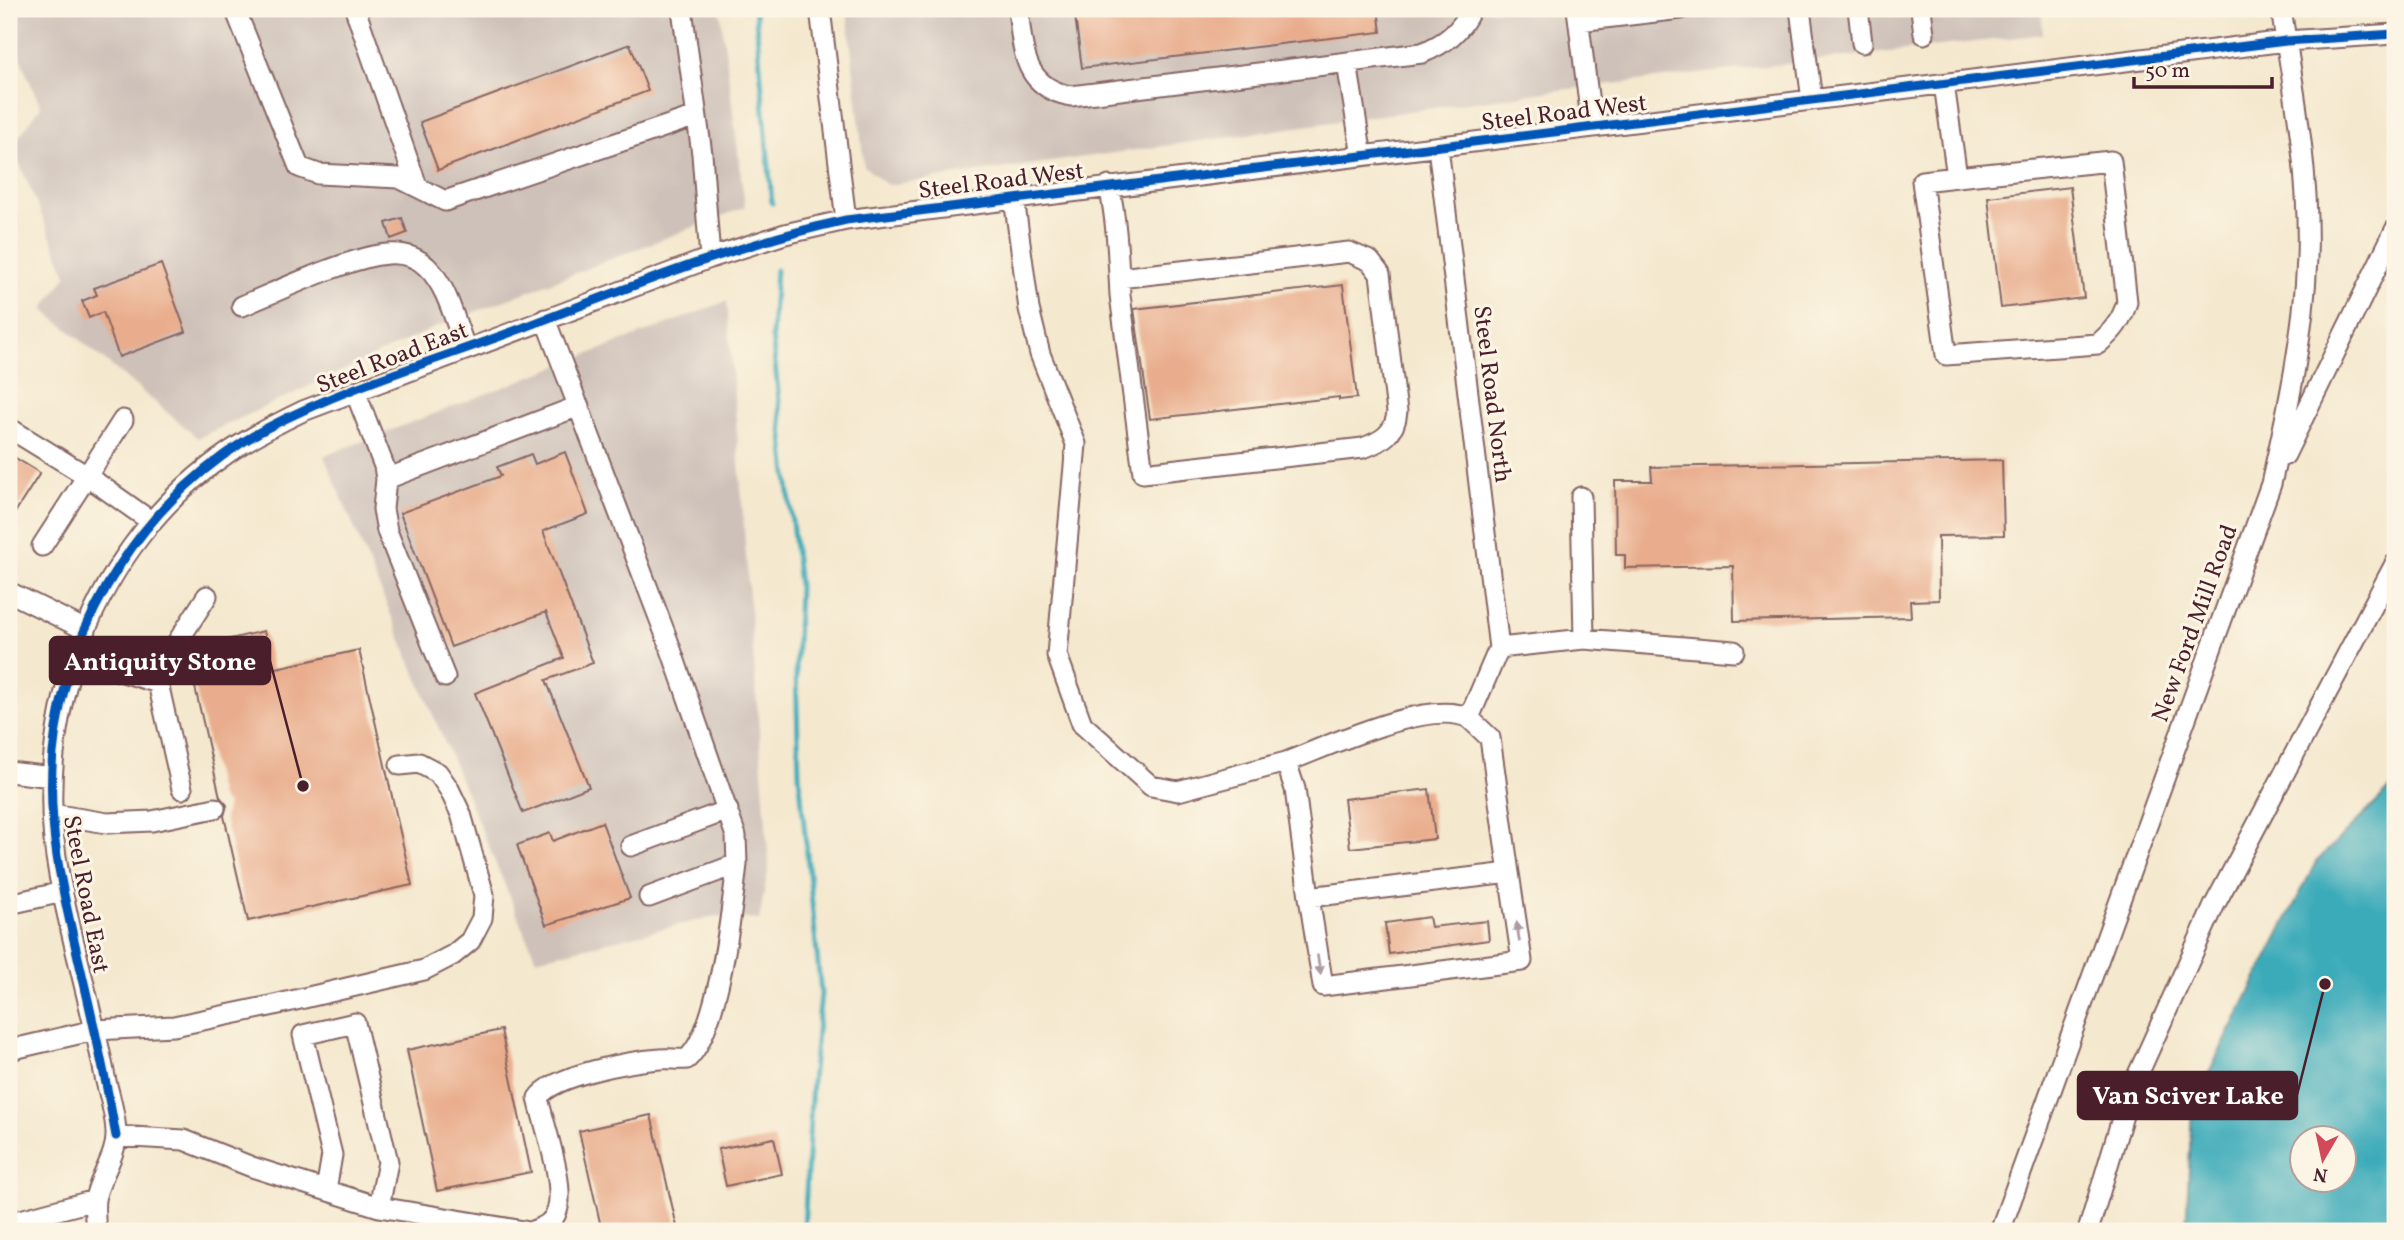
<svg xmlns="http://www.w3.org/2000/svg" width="2404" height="1240" font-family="Vollkorn,serif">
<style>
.industrial{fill:#cec1b9}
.water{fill:#3baab9;stroke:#426472;stroke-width:2;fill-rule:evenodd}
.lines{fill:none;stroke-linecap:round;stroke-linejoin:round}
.stream{stroke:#3baab9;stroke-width:5}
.building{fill:#e9ad8d}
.minor-casing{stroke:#866564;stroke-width:23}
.minor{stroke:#fff;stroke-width:19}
.cycleway-casing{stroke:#fcf5e5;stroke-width:13}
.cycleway{stroke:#0057b8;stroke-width:9}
.oneway{fill:#ae9aa0}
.labels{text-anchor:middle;stroke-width:6;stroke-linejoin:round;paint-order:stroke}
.street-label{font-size:24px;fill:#4a1f2b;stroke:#fcf5e5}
.leader{fill:none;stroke:#4a1f2b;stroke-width:2.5}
.callout-dot{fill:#4a1f2b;stroke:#fcf5e5;stroke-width:2.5}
.callout{fill:#4a1f2b;stroke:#4a1f2b;stroke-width:2.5}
.callout-label{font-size:26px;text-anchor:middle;font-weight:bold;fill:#fff}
</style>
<rect width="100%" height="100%" fill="#fcf5e5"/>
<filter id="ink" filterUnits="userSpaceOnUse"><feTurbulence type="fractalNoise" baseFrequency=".0143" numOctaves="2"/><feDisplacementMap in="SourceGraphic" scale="14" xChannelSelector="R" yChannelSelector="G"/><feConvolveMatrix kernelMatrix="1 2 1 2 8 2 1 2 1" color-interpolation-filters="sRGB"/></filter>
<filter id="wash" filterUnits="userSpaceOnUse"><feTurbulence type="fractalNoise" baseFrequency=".00686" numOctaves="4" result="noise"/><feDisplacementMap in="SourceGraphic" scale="28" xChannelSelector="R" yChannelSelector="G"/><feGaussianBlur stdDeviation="1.57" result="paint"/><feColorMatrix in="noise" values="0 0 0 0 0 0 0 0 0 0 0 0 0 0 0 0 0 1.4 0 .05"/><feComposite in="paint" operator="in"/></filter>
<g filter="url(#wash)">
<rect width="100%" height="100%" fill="#f4e8ce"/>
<path class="industrial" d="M9,9H720L745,207L436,327L198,438L43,309L67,275L12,146L41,107L9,33Z
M847,9H2041L2043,34L1552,91L887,185L864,166Z
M727,301L769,865L759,920L716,916L536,959L324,456Z"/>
<path class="water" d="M2395,784V1231H2186L2192,1106L2316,862ZM2302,1138H2344V1180H2302Z"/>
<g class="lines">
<path class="stream" d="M755,9L772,203
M776,270L772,336L799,586L796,671L799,774L821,994L812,1081L804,1231"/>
</g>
<g id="blocks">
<path class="building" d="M1074,9H1378L1381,32L1082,68Z
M630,44L648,91L438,170L420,122Z
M2070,187L2084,298L2001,308L1988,197Z
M402,218L407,233L391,239L386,223Z
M161,264L186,332L119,357L103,312L89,318L82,301L97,295L94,288Z
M1343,285L1357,398L1339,400V397L1150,419L1134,309Z
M565,452L588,514L543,531L593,663L546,680L589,787L523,813L475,693L564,658L546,612L451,647L400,513L501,476L497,467L531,454L535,464Z
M9,454L40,473L9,522Z
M2002,460L2004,535L1938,536L1939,600L1910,601L1911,617L1734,621L1733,566L1625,568V555H1616L1615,481H1652L1651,467Z
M264,631L272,669L359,650L412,885L248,921L224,816L227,805L220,797L195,687L222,680L213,643Z
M1429,789L1435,839L1350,848L1344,799Z
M602,822L630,898L546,925L517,845L550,833L553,841Z
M1429,917L1431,927L1487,921L1489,940L1389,954L1385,923Z
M501,1030L531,1172L437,1191L407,1050Z
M651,1115L678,1231H602L579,1131Z
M774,1138L782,1174L726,1186L718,1149Z"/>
</g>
</g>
<g filter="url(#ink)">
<use href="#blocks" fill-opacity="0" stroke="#866564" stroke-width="2"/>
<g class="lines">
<defs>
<path id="minor" d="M235,9L299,167L318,174L399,178L445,201L696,116
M355,9L417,186
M682,9L702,154L710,258
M820,9L846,220
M1018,9C1023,50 1023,87 1071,96L1422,53C1444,44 1461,32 1471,9
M1577,9L1592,127
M1800,9L1812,100
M1858,9L1862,43
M1921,9L1924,34
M1579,21L1681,9
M1347,63L1362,156
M1944,84L1957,177L1922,181L1946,355L2098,344C2113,331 2122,320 2127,302L2111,161L1957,177
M1438,147L1499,648L1469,718L1490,738L1509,873L1309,897L1295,789L1286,762C1329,746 1429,698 1469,718
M1109,186C1117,222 1118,258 1120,295L1143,473L1363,448C1382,441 1395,434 1397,412L1380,274L1370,261L1349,252L1119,278
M1014,198L1029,309L1040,354L1076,444L1057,655L1082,724L1151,786L1178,791L1286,762
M242,306C278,291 352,256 388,254C403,253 417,257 427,267C448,287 455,323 466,349
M545,319L668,641L736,836L737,864L649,897
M355,391L384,466L386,479L579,406
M9,428L87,476L123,420
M2285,455L2395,230
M386,479L383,509L387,531L445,677
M42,546L87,476L152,522
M9,592L86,630
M1584,639L1734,651
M1499,648L1584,639L1581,497
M75,657L158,683L173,649L207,596
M158,683L182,789
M9,772L52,777
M52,814L107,823L152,821L215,808
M631,846L728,810
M1309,897L1323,986L1522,961L1509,873
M9,904L63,892
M9,1050L95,1030L174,1026L270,1006L424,970L453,955L470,941L482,918L484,895L461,814L449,789L438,773L419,763L400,765
M116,1136L184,1140L252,1167L379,1207L388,1162L355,1023L303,1035L332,1155L326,1190
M379,1207L524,1231
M9,1223L95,1200
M96,1231C95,1221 94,1209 95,1199C99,1178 117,1155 116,1134C116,1115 109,1095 105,1077C92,1009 72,943 59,875C29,716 94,544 229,452C253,436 278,423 303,411L710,258L785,234L846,220L2286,41L2395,34
M533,1231C544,1227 553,1223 557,1211C566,1185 544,1126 538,1098C552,1075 633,1061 660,1059C669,1058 678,1060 687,1059C719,1030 732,909 737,864
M2000,1231L2271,484C2288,409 2304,335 2307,258C2310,175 2294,91 2281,9
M2088,1231L2130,1092L2214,906L2395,564"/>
</defs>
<use href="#minor" class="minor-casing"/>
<use href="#minor" class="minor"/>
<defs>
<path id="cycleway" d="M116,1136C106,1080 94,1025 81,970C64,898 46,828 53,753C65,620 149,491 267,428C345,387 434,361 517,330C625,289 733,245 846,220L2286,41L2395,34"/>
</defs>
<use href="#cycleway" class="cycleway-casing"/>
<use href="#cycleway" class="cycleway"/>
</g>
<defs><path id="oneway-solid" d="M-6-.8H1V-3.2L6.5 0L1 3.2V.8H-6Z" transform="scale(1.75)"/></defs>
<g class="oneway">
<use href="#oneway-solid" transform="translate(1518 932) rotate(-98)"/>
<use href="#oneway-solid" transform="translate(1319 965) rotate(81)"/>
</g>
</g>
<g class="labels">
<g class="street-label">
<text transform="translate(1564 112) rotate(-7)" y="8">Steel Road West</text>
<text transform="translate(1001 180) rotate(-7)" y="8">Steel Road West</text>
<text transform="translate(392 357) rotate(-21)" y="8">Steel Road East</text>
<text transform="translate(1493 394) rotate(83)" y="8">Steel Road North</text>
<text transform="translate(2194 623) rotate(-70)" y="8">New Ford Mill Road</text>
<text transform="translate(87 894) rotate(79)" y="8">Steel Road East</text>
</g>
</g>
<path class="leader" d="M303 786L270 661M2325 984L2297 1095"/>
<g class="callout-dot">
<circle cx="303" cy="786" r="7"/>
<circle cx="2325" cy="984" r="7"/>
</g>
<g class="callout">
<rect x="50" y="637" width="220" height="47" rx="7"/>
<rect x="2078" y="1072" width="219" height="47" rx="7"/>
</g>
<g class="callout-label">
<text x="160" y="670">Antiquity Stone</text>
<text x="2188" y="1104">Van Sciver Lake</text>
</g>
<rect width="2404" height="1240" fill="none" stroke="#fcf5e5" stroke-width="35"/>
<g transform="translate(2323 1159) rotate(189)"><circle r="33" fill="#fcf5e5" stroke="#b59f9b" stroke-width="2"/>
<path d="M0-5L12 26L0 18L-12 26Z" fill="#d1495b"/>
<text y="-10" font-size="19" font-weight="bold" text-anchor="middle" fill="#4a1f2b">N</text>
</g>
<path d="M2134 77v10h138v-10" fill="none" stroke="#4a1f2b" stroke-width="3.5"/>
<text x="2145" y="77" font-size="21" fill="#4a1f2b" stroke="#fcf5e5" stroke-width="5" paint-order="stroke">50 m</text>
</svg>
